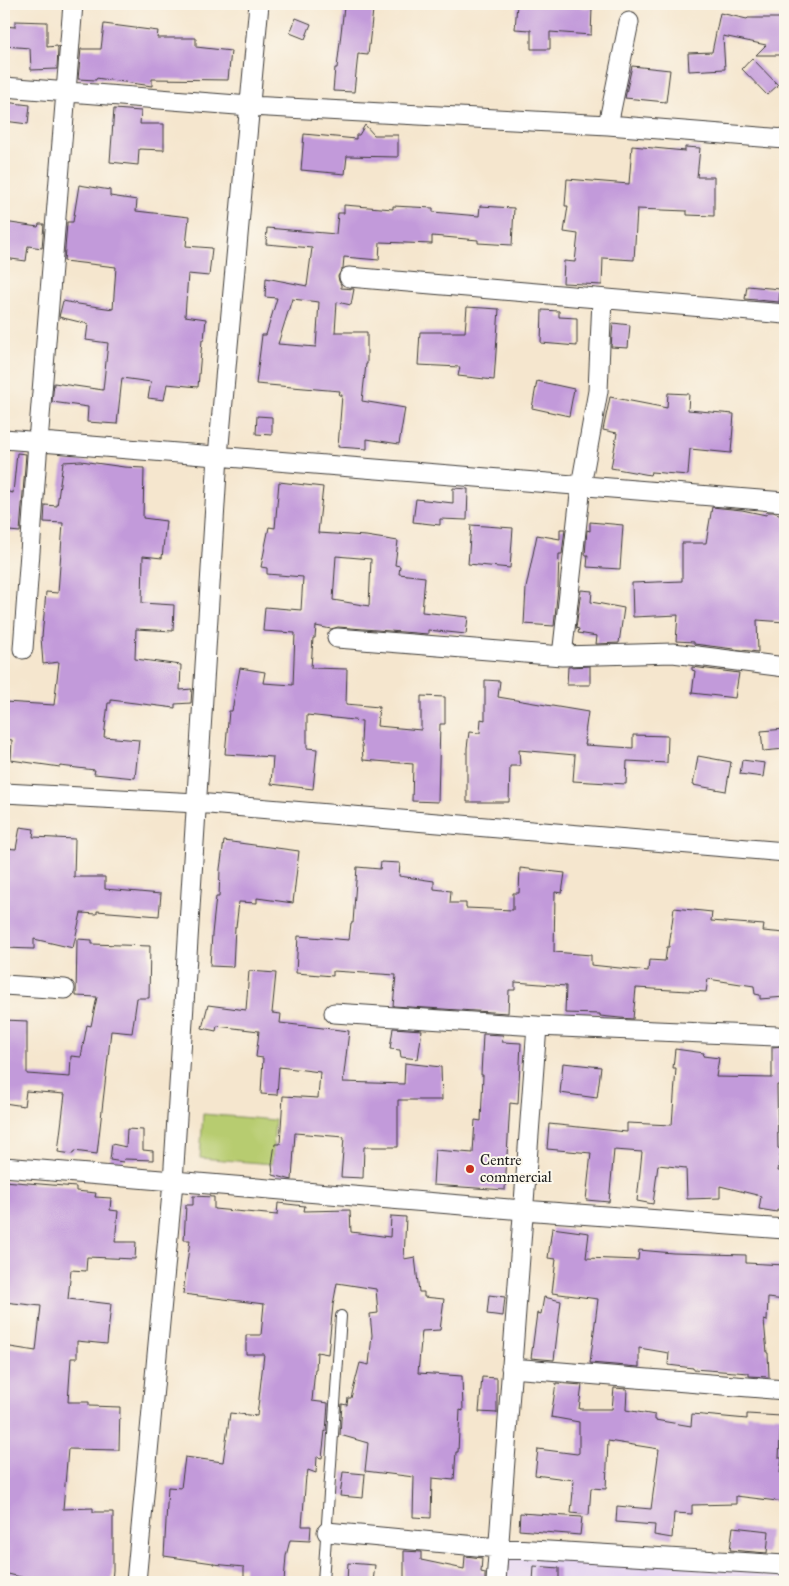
<svg xmlns="http://www.w3.org/2000/svg" width="789" height="1586" font-family="'IM FELL Great Primer',serif">
<style>
.built{fill:#e4d3f1}
.green{fill:#b7cc70;stroke:#6a7446}
.building{fill:#c29ada;fill-rule:evenodd}
.lines{fill:none;stroke-linecap:round;stroke-linejoin:round}
.service-casing{stroke:#3d3a37;stroke-width:12}
.minor-casing{stroke:#3d3a37;stroke-width:21}
.service{stroke:#fff;stroke-width:10}
.minor{stroke:#fff;stroke-width:19}
.poi-dot{fill:#c8321e;stroke:#fbf7ec;stroke-width:2}
.labels{text-anchor:middle;stroke-width:4;stroke-linejoin:round;paint-order:stroke}
.poi-label{font-size:15px;fill:#1c1c1c;stroke:#fbf7ec;text-anchor:start}
</style>
<rect width="100%" height="100%" fill="#fbf7ec"/>
<filter id="ink" filterUnits="userSpaceOnUse"><feTurbulence type="fractalNoise" baseFrequency=".02" numOctaves="2"/><feDisplacementMap in="SourceGraphic" scale="10" xChannelSelector="R" yChannelSelector="G"/><feConvolveMatrix kernelMatrix="1 2 1 2 8 2 1 2 1" color-interpolation-filters="sRGB"/></filter>
<filter id="wash" filterUnits="userSpaceOnUse"><feTurbulence type="fractalNoise" baseFrequency=".0096" numOctaves="4" result="noise"/><feDisplacementMap in="SourceGraphic" scale="20" xChannelSelector="R" yChannelSelector="G"/><feGaussianBlur stdDeviation="1.12" result="paint"/><feColorMatrix in="noise" values="0 0 0 0 0 0 0 0 0 0 0 0 0 0 0 0 0 1.4 0 .05"/><feComposite in="paint" operator="in"/></filter>
<g filter="url(#wash)">
<rect width="100%" height="100%" fill="#f5e6ce"/>
<path class="built" d="M503,1553L785,1570V1582H501Z"/>
<path class="green" d="M203,1114L275,1120L272,1164L200,1158Z"/>
<g id="blocks">
<path class="building" d="M517,4H551L550,5L592,8L591,35L550,32V49H531V30L515,29Z
M344,7L373,10L368,55L358,54L354,92L333,91L335,68H337Z
M720,13L747,19L748,18H785V55H756L766,45L723,36L725,69L689,71L688,53L712,52Z
M296,18L311,24L305,39L290,33Z
M15,21L47,22V47L57,46L58,48L57,69L31,70L30,48L4,46V26L15,27Z
M104,24L158,31L157,38H196V47L231,51L228,80L152,79V86L96,78V80L78,79L81,49H101Z
M752,58L778,85L767,95L742,69Z
M632,66L670,70L666,102L625,98Z
M4,102L30,105L28,124L4,121Z
M114,109L141,111L140,124H164V150L139,149L138,165L110,162Z
M365,125L374,135H398V157L347,156L345,174L301,170L304,134L356,139V135H359Z
M632,146L685,151V147L700,148L697,177H714V216L687,215V211L637,209L634,260L603,258L602,285L563,283L564,261L575,262L578,234L564,232L568,206H565L567,179L629,184Z
M79,185L110,190V196L137,200L136,211L189,217L186,246L212,248L209,276L188,274L185,316L206,319L204,340H202L198,387L167,384L164,400L148,398L151,382L122,378L117,424L87,422L88,407L52,402L54,383L103,390L108,343L86,340L88,324L59,317L63,301L78,304L113,309L116,267L64,261L67,224V222H73Z
M344,205L393,209V206L433,208V212L479,216L480,206L514,208L512,245L478,243V240L432,236V244L380,242L379,260L344,257L343,268L338,276L339,281L341,285V288L354,289L351,305L337,302L335,332H367V364H366L362,401L405,408L399,444L367,439V449L338,447L342,395H339L340,391L256,384L262,335H266L277,298L265,297L266,278L307,286L312,248L266,244L267,228L336,234L338,213H344ZM292,299L319,302L316,347L278,344Z
M4,222L38,227L39,224H44L42,248L28,246L26,261L4,258Z
M747,286L780,289L779,302L745,299Z
M467,307L499,309L494,380L458,376L460,367L418,365L420,332H465Z
M542,310L559,311V317L577,318V346L541,343Z
M613,323L630,325L628,348L611,347Z
M537,381L574,389L569,416L532,408Z
M668,393L689,394L688,410L734,414L731,453L690,449L688,475L651,472L650,475L611,468L617,433L603,430L610,397L667,408Z
M257,416L272,417V435L256,434Z
M17,453L26,454L20,532L9,531L11,517L4,516V491L13,493Z
M81,461L124,467L144,468L143,518L166,521L162,558L143,556L142,603L174,605L173,631L136,629L135,659L181,665L180,690L192,689L191,703L175,704V708L111,700V703H108L104,737L139,740L135,778L94,774L95,770L60,766V767L11,760L12,740L4,739V702L54,705L59,662L43,664L41,637H42L46,592L58,593L63,523L44,522L45,505L57,506L63,462Z
M279,482L323,487L318,533L366,536L398,541L395,565L400,566L399,574L425,577L422,612L468,617L466,634L428,630V634L338,627L331,629L316,626L315,638H313L311,668L347,669L346,704L379,707L377,726L421,730V696L445,697V724H440L438,802L412,801L413,764L363,760L362,744L361,743L362,721L307,715V748L317,749L313,789L271,784L273,757L225,754L229,711H232L240,668L265,672L263,683L293,685L295,633L263,631L265,607L301,610L303,577L267,574V568L261,567L269,527L275,528ZM336,556L371,559L369,606L333,600Z
M453,488L468,489L467,520L440,519V525L413,522L416,499L453,503Z
M712,507L742,510L766,515L767,512H773L785,516V622L757,620L758,652L694,644V642L676,641L678,615L633,617L632,583L682,581V543H706Z
M590,522L623,525L620,569L587,567L588,555H585L587,530L590,531Z
M471,525L513,528L510,568L468,564Z
M560,529H565L562,554H559L558,587L554,626L524,624L526,588L537,535L560,539Z
M581,590L592,591L591,602L624,608L619,643L596,644L597,636L578,633L579,629L576,628Z
M590,666V685H567L568,667Z
M692,667L739,673L735,698L692,693L695,671L692,670Z
M485,680L500,681L498,697L588,712L584,740H586L585,745L633,748V735L668,736L667,763L627,761L626,784L573,781L575,755L519,750L520,766H510L509,802H467V748L469,732L480,733L481,719L485,720Z
M785,729V749L763,751L761,731Z
M698,756L731,762L726,791L693,785Z
M742,760L765,763L763,777L740,774Z
M20,827L34,829L33,837L75,839L74,877H105V889L161,894L159,916L97,911V914L81,913L73,948L34,939V949L4,948V848L16,849Z
M224,841L299,851L293,903L257,898V903L239,902L236,927H235L233,967L210,966L212,934L216,897H219L220,869Z
M381,862L400,863L399,876L434,881V889L451,891L450,903H466V908L513,910V893H519L520,868L565,873L562,893L555,892L554,952L591,955V965L648,971L649,960L665,961L667,947H669L674,908L712,912L711,921L764,925L763,931L785,933V997L760,999V995L755,994L754,986L708,979L706,992L636,988L633,1019L620,1018L600,1016V1014L565,1013L566,986L515,982V990H509L508,1013L393,1006L396,975L333,971V976L296,973L298,936L349,940L351,923H353L357,867L380,869Z
M77,939L92,940V944L150,946L149,998H137L132,1033L111,1031L97,1154L74,1151L73,1154L58,1152L65,1094L26,1091L24,1106L4,1103V1020L27,1021V1074L70,1077L71,1056L81,1057L87,1025L91,1026L97,997L76,996Z
M249,971L276,973L272,1013L281,1014L280,1023L349,1031L343,1082L404,1084L405,1063L441,1067L442,1100H398V1147H364L363,1178L341,1177L344,1137L295,1133L292,1180L273,1175L272,1164L275,1144H280L283,1096L318,1098L320,1072L279,1067L277,1095L261,1094L263,1058L256,1057L259,1031L217,1026L216,1031L202,1028L208,1005L246,1010Z
M393,1028L422,1030L418,1059L401,1057L400,1050L390,1049Z
M483,1034L503,1035L502,1042L521,1043L518,1104L510,1103L505,1190L433,1185L435,1150L473,1153L475,1120L481,1121L483,1075H481Z
M785,1043V1085H777L778,1148L781,1149L778,1171H785V1211L777,1210V1212L759,1209L761,1196L720,1186V1198L687,1199L686,1168L658,1165L653,1204L637,1201L642,1152L614,1150L609,1202L586,1200L591,1153L547,1149L549,1124L627,1132V1123L672,1125L676,1068H673L675,1049L704,1053L703,1056L719,1058L716,1077L772,1078V1047L782,1046Z
M563,1063L601,1067L597,1098L560,1093Z
M127,1129L143,1130V1150L153,1151V1160L124,1159L123,1162L110,1160L112,1144L126,1147Z
M4,1181L76,1187V1191L96,1193L95,1197L111,1198L110,1210L118,1211L115,1242H136L135,1259L87,1257L86,1271L71,1270L68,1299L111,1304L107,1344L77,1341V1358H71L68,1402H89V1406L120,1407L119,1450L68,1449L63,1509L93,1508V1512H113V1570L112,1582H33V1580L4,1573V1346L36,1351L41,1306L4,1302Z
M193,1196L214,1197V1209L277,1215L278,1203L305,1206L304,1211L350,1210L351,1232L390,1237L391,1216L406,1217L404,1259L415,1257L419,1292H424V1297L444,1299L440,1330L422,1331L418,1373L462,1376L463,1411L460,1410L458,1452H456L454,1480L432,1478L431,1518L413,1517L414,1477L365,1471L368,1443L340,1435L342,1404L347,1405L348,1398H351L360,1363L369,1365L372,1335L370,1314L378,1313L376,1289L337,1283L333,1305L328,1354L317,1352L316,1369H315L312,1401L328,1403L326,1432L325,1431L322,1458L317,1457L316,1473L308,1470L307,1476H306L302,1526H311L310,1541L290,1540L286,1556L284,1582H244V1567L213,1564V1563L164,1556L168,1487L181,1488L185,1457L223,1462L230,1413L257,1416L264,1354H246V1335H261L264,1304L183,1294L190,1240H184L186,1205H193Z
M552,1228L589,1233L586,1258L638,1260L639,1250L673,1253L746,1255V1263L785,1265V1300L768,1298L767,1321L764,1320L767,1353H768L769,1377L749,1376V1373L693,1369V1368L668,1365L669,1353L639,1348V1367L590,1363L598,1299L552,1293L556,1259L548,1258Z
M489,1295L505,1297L503,1316L487,1314Z
M544,1297L561,1301L554,1360L531,1358L537,1313L541,1314Z
M482,1377L497,1378V1413L479,1412Z
M556,1383L582,1385L579,1409H612L614,1388L627,1389L626,1410L655,1415V1420L691,1426L692,1414L747,1419V1414L781,1416L779,1458H782L780,1473H785V1502L736,1496V1504L692,1505V1514L674,1513L672,1538L654,1535L655,1525L616,1522L617,1506L651,1509L659,1449L608,1441L606,1489L591,1488L589,1515L571,1513L574,1480L535,1475L538,1449L577,1454L579,1453V1422L551,1417Z
M343,1472L365,1474L363,1498L340,1496Z
M520,1513L582,1517L580,1535L519,1530Z
M733,1527L769,1531L767,1553L730,1550Z
M404,1551L421,1552V1560L464,1569L465,1556L482,1558L481,1572L485,1573V1582H404Z
M348,1563L375,1565L373,1582H347Z
M534,1566L559,1568V1582H533Z"/>
</g>
</g>
<g filter="url(#ink)">
<use href="#blocks" fill-opacity="0" stroke="#3d3a37" stroke-width="1"/>
<g class="lines">
<defs>
<path id="service" d="M323,1582L341,1316"/>
<path id="minor" d="M4,87L250,106L608,125L785,139
M608,125L629,22
M349,277L785,314
M4,439L785,502
M337,638L562,656L673,653L785,667
M23,649L38,442L73,4
M562,656L581,486L598,391L602,299
M4,793L197,803L785,852
M4,985L65,989
M334,1013L537,1026L777,1036
M4,1167L523,1210L785,1229
M511,1368L785,1390
M327,1532L498,1548L785,1565
M136,1582L173,1182L218,456L259,4
M496,1582L537,1026"/>
</defs>
<use href="#service" class="service-casing"/>
<use href="#minor" class="minor-casing"/>
<use href="#service" class="service"/>
<use href="#minor" class="minor"/>
</g>
</g>
<circle class="poi-dot" cx="470" cy="1169" r="5"/>
<g class="labels">
<g class="poi-label">
<text x="480" y="1165">Centre<tspan x="480" dy="17">commercial</tspan></text>
</g>
</g>
<rect width="789" height="1586" fill="none" stroke="#fbf7ec" stroke-width="20"/>
</svg>
